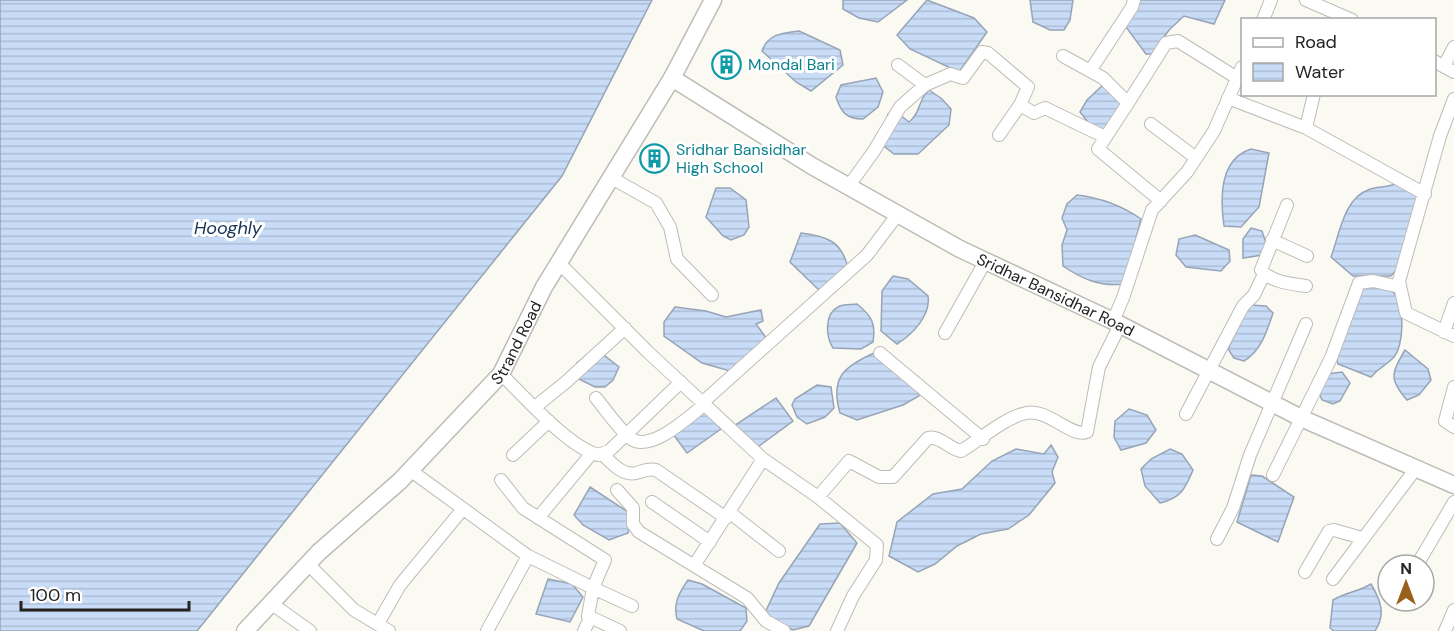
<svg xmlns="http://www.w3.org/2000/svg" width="1454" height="631" font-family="'DM Sans',sans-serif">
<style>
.water{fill:url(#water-rules);stroke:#97a4b7;stroke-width:1.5}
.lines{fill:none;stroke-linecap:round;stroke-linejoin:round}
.street-casing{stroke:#bebcb7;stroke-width:14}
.secondary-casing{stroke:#bebcb7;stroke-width:19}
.street{stroke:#fff;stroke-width:12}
.secondary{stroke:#fff;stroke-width:16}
.labels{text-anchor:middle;stroke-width:6;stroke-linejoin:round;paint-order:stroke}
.culture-label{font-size:16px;fill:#0d838f;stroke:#fff;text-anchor:start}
.street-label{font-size:16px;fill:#242321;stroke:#fff}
.water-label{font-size:18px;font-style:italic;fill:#153155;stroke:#fff}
</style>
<defs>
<pattern id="water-rules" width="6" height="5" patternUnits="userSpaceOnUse" patternTransform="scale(1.5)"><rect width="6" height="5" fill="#c8dcf7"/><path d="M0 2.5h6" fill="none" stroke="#acbcd3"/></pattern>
</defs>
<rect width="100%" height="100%" fill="#faf9f2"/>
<path class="water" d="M0,0H652L562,176L197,631H0Z
M843,0H907L878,22L859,18L843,9Z
M927,0L974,18L987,32L959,72L910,49L897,35Z
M1030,0H1073L1070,20L1064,30H1050L1033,22Z
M1139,0H1225L1214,24L1184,16L1169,30L1152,54H1146L1126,27Z
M799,31L840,50L843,65L811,91L796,82L762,51C768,34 782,33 799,31Z
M876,78L883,92L878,107L863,119C846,119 841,112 836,97L841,85Z
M1103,85L1123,102L1112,121L1102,130L1091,126L1080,112L1087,100Z
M929,90L942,99L951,109L949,125L918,154H894L881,144L888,114L895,111L909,122C921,113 918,99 929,90Z
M1251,149L1269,153L1259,207L1241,227L1224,226C1220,198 1219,159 1251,149Z
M1395,184L1419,196L1399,267L1391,276H1353L1331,257C1339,236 1344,198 1368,190C1377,186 1385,188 1395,184Z
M716,188H730L746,200L749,227L744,235L731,240L723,236L706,217Z
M1077,195C1102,198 1121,205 1141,219L1124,284C1100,287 1082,279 1063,266L1062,245L1067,230L1062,218L1067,204Z
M1251,228L1262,231L1266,243L1262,255L1243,258V239Z
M801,233C826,236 842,241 848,268L821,292L790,262Z
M1195,235L1229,250L1230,261L1221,271L1186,267L1176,255L1179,239Z
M893,276L908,279L928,296C931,315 913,334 897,344L881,331L882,291Z
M1370,285C1377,287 1388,288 1393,292C1405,303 1405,348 1392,359C1384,367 1379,367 1371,377L1338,364L1335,352L1360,290Z
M857,304C872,316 876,324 873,342L861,349L833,348C826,337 824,314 838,307C843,304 851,305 857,304Z
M1249,305L1266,306L1273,313C1267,331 1261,351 1244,361L1234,358L1228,349Z
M675,307L706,311L726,317L761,310L763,321L756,324L767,339L730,371L702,363L664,336V322Z
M1405,350L1428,369L1431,380L1419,395L1407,400C1389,379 1391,374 1405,350Z
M874,353L916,385L919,396L903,405L857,420L840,413C830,378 843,367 874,353Z
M586,356H605L619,367L613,380L605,387H595L575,377L577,363Z
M1342,372L1350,383L1340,401L1333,404L1322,400L1318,390L1327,374Z
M817,385L831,387L834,408L825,417L807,424L797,417L792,405L795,399Z
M776,398L793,421L755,449L734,426Z
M702,409L721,429L687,453L670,430Z
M1129,409L1147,415L1156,430L1146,443L1121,450L1114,437L1115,421Z
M1051,445L1058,457L1052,472L1055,483L1029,515L1008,529L981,534L957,546L935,564L918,572L889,556L897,522L933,494L962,489L992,461L1016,449L1044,454Z
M1170,449L1182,454L1193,470C1185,489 1181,498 1160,503L1145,486L1141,469L1151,459Z
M1251,475L1262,476L1294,497L1278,542L1237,522Z
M590,487L628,512L630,522L628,533L609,540L583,525L574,515Z
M840,523L857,543L809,626L793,630L764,615L779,583L820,524Z
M548,579L572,584L583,597L570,622L536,614Z
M688,580L702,584L746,608L747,621L740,631H704L677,619C673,603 679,593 688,580Z
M1371,584C1381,601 1386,614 1375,631H1334L1330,628L1333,600C1346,592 1358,592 1371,584Z"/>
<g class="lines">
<defs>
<path id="street" d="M1306,0L1352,20
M1263,20L1271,0
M1063,56L1103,78L1128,103L1098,149L1161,201
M1434,61L1454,72
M898,65L925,85
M1444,66L1454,47
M1090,71L1132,7L1134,0
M1228,98L1306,128L1425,194
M1454,99L1440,136L1399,281L1406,313L1454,336
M1128,103L1166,43L1178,41L1237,78
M1020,105L1034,113L1045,108L1105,137
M1151,124L1196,158
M1306,128L1314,94
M610,177L656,203L670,227L677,259L712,295
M848,187L874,151L900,107L925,85L946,76L950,74L963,78L982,52L988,53L1028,87L1020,105L999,135
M1287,205L1261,270C1270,282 1292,284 1306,286
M1272,240L1307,256
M559,263L648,352L763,459L818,497L877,545L876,560L853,596L837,631
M1113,321L1123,298L1152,210L1187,172L1214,131L1242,67
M1444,332L1454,303
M945,333L985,262
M880,353L983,439
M501,374C525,397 567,446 598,455L609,451L681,382
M1454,387L1445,421L1454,427
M596,398C606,410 617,427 630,438C650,454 688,417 704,405
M702,403L867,255L898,214
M535,407L566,382L625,328
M1186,414L1243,306L1254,295L1264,274
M602,454C612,463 622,476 636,473C644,471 648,468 656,470L726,518
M513,455L549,421
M410,470L528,556L593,588L588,616L620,631
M1273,475L1331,358L1359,283L1373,281L1400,287
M501,480L523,508L605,560L593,588L632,606
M617,490L633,508V524L639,532L747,598L766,621L784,631
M818,497L849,461L879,477H893L928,438C940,435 949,449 961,451C981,439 1004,418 1026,413C1048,408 1071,438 1087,432L1099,367L1120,325
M652,502L710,542
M729,512L779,551
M538,518L592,453
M1217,539L1233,508L1250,455L1306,324
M308,564L354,610L389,631
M695,564L763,459
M1417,565L1454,502
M1305,572L1329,531L1334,530L1362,538
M1333,579L1417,467
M272,604L310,631
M380,620L400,585L462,510
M487,631L528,556
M584,631L590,618
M1445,631L1454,610"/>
<g id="secondary">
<path id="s1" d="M672,78L812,166L960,249L1113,321L1301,418L1454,485"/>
<path id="s2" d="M245,631L319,552L400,481L501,374L544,287L672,78L713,0"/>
</g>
</defs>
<use href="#street" class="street-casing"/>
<use href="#secondary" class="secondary-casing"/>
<use href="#street" class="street"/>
<use href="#secondary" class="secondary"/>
</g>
<defs>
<symbol id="building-ring" viewBox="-11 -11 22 22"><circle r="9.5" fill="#fff" stroke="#0f9aa8" stroke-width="1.5"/><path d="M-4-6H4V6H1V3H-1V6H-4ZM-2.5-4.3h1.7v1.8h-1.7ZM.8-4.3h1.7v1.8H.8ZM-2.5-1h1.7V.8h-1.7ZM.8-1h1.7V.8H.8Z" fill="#0f9aa8"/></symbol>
</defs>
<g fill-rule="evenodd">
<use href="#building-ring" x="710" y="48" width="33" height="33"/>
<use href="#building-ring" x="638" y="142" width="33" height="33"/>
</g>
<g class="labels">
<g class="culture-label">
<text x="748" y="70">Mondal Bari</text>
<text x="676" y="155">Sridhar Bansidhar<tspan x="676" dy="18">High School</tspan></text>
</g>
<g class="street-label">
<text dy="6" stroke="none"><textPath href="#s1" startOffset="441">Sridhar Bansidhar Road</textPath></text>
<text dy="6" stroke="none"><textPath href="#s2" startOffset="398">Strand Road</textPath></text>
</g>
<g class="water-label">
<text x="228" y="234">Hooghly</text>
</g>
</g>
<rect x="1241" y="18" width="195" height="78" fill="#ffffff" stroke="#a7a7a6" stroke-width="1.5"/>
<rect x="1253" y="38" width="30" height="9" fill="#ffffff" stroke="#a7a7a6" stroke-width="1.5"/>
<text x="1295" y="48" font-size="18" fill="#242321">Road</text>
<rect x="1253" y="63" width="30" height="18" fill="url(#water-rules)" stroke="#a7a7a6" stroke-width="1.5"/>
<text x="1295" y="78" font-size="18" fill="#242321">Water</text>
<g transform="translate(1406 583)"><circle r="28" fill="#ffffff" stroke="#a7a7a6" stroke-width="1.5"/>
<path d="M0-4.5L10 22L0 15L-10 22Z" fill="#99611c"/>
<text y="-9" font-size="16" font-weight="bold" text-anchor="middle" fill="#242321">N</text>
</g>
<path d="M21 601v9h168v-9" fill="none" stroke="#242321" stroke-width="3"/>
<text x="30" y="601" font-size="18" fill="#242321" stroke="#ffffff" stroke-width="4.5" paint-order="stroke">100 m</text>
</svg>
